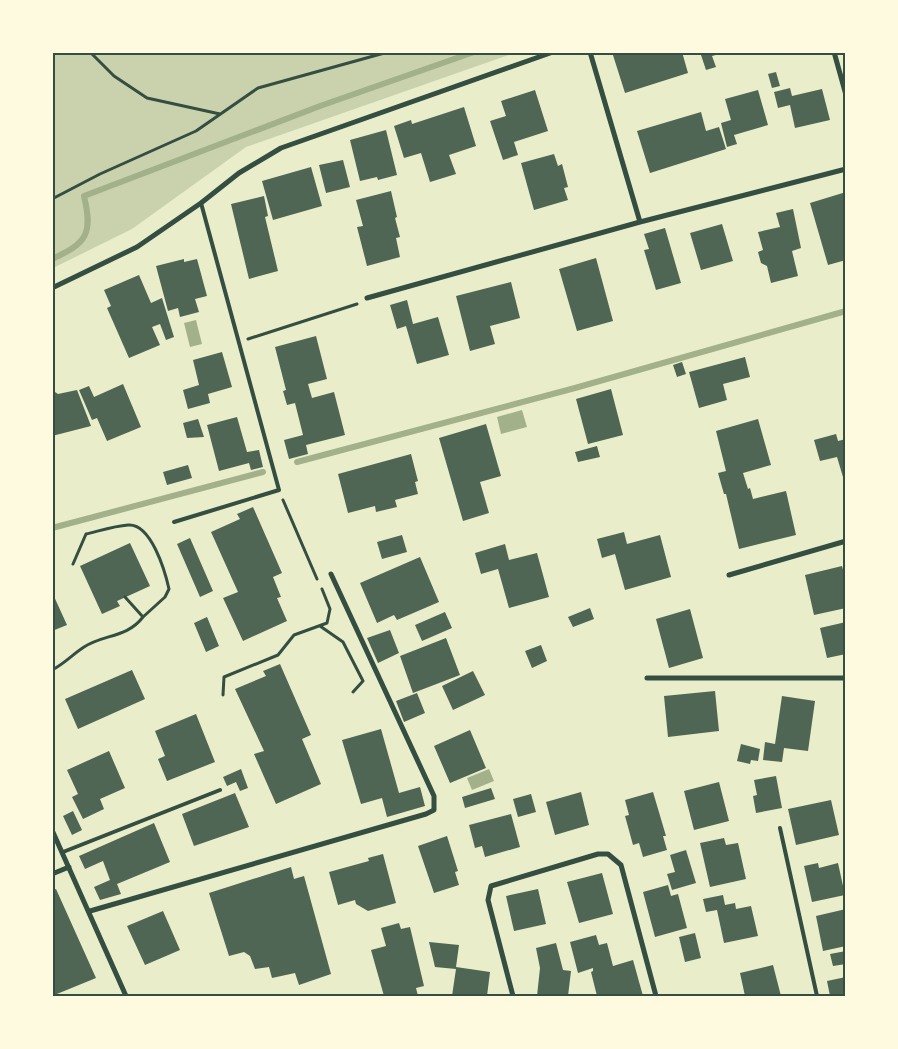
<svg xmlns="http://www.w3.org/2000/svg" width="898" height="1049" font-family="Montserrat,sans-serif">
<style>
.green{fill:#cad2ad}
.water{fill:#a3b18a}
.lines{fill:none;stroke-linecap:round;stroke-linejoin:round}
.stream{stroke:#a3b18a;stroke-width:6}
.building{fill:#4f6655}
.path{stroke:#344e41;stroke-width:3}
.service{stroke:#344e41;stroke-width:4}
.minor{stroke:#344e41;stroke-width:5}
.neatline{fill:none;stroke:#344e41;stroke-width:2}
</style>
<rect width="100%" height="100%" fill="#e9edc9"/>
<path class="green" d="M52,53H514L246,147L132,229L53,268Z"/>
<path class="water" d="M196,320L202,344L190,347L184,323Z
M522,410L527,427L501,434L497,417Z
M489,769L494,781L472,790L467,778Z"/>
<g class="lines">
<path class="stream" d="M52,259C87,243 93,234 84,196L320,106L474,52
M297,462L575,388L846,311
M52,528L263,472"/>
</g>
<path class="building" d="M612,52H682L688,73L625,93Z
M700,52H723V53L712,56L716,67L706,70Z
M776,72L780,86L772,88L768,74Z
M790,88L792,96L822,89L830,120L795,128L790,105L778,108L774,92Z
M535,90L548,131L514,142L518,155L503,160L490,121L506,116L501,101Z
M758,90L768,125L734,135L737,144L727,147L721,123L731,120L725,99Z
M464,107L476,146L449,155L456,174L430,182L421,153L404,158L394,126L411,120L412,124Z
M701,112L706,131L719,127L726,149L650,173L637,131Z
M386,130L397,175L378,180L377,177L360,181L350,140Z
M554,154L558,166L562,164L568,187L564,188L568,200L534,210L521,163Z
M343,160L350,187L326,193L319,165Z
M311,167L322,206L273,220L262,181Z
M391,191L397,217L395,218L400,237L396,238L400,257L367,266L357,227L363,226L356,200Z
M846,192V260L828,265L810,203Z
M264,196L268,216L265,217L278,271L249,279L231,204Z
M793,209L801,248L792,251L798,276L771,283L767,266L761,263L758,252L763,250L758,232L780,227L776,213Z
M722,224L733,261L701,270L690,233Z
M665,228L681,283L656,290L644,250L649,249L644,234Z
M596,258L613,321L577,331L559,269Z
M184,259V262L197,259L207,296L195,299L199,312L180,317L178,308L168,311L156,266Z
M139,275L151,303L162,298L174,337L166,340L160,324L152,327L160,345L129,358L107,308L111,306L104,290Z
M511,282L520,318L490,326L495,344L470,351L456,296Z
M407,300L413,324L438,317L449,355L417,364L406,326L397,329L390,305Z
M316,336L327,379L308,384L312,398L334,392L345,435L306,445L308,454L289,459L284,440L303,435L295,403L287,405L283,391L286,390L275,347Z
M222,352L232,387L208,394L210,403L188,409L183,390L199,385L193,360Z
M745,357L750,377L723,384L727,400L699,408L689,372Z
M682,362L686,374L677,377L673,365Z
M123,384L141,427L107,441L97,418L92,420L79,390L89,386L94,397Z
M611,389L623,435L588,444L576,399Z
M52,390L58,394L77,390L91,426L52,436Z
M237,417L247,452L259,450L263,467L251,470L249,463L219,471L207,425Z
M198,419L204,437L187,438L183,423Z
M758,419L771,465L743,473L748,489L750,488L753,499L786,491L796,535L739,549L726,494H724L718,473L726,471L716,431Z
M486,424L501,476L480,482L489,513L463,521L439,438Z
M836,434L838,441L846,439V476L843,477L837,457L820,461L814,440Z
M597,446L600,457L578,462L575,452Z
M411,454L418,481L415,482L418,494L395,500L397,507L376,512L375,506L348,513L338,474Z
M188,465L192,478L167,485L163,472Z
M253,507L282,573L273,577L281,597L277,598L287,621L243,641L223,598L238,592L211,532L240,519L237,514Z
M624,532L627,544L660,535L671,577L625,590L615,554L602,558L597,539Z
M402,535L407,552L382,559L377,542Z
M190,538L213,591L200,597L177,544Z
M130,543L150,586L117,601L120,606L102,614L80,566Z
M505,544L509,560L537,553L549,597L509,608L498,569L481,574L475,553Z
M420,557L439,602L397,620L394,615L377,623L360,583Z
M842,566L846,580V608L814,615L805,575Z
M52,592L67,625L52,631Z
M590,608L594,619L573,627L568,617Z
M690,609L703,658L669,668L656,619Z
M445,612L452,628L422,641L415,625Z
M207,617L219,646L206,652L194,623Z
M846,622V654L827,658L820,628Z
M390,630L399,653L378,663L367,638Z
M446,638L460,675L413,693L400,656Z
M541,645L547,661L532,668L525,651Z
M280,664L311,735L302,739L321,784L276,804L254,754L264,751L235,689L266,676L263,671Z
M132,670L145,699L78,729L65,699Z
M473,671L485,695L453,710L442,686Z
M715,691L719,731L668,737L664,696Z
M417,693L425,713L404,722L396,701Z
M782,696L815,701L808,751L784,748L782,762L763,760L765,742L775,744Z
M196,714L215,762L167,781L158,759L165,756L155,731Z
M381,729L399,793L420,787L425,806L387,817L382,798L361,804L342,740Z
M470,730L486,768L450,783L434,746Z
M741,744L760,749L758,761L751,760L750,764L737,761Z
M109,751L125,788L100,799L104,809L83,819L72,797L78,794L67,770Z
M241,769L248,788L240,791L236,782L227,786L223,777Z
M776,776L782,808L756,813L753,796L757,795L754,780Z
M719,782L729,821L694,830L684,791Z
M491,788L495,799L465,808L462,797Z
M581,792L589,825L555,835L546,802Z
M653,792L666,836H663L667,850L643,857L639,843L633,845L625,816L629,815L625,800Z
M235,793L249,827L194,846L182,814Z
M531,794L536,812L518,817L513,799Z
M831,800L839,835L796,845L788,809Z
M73,811L82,830L72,835L63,816Z
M511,814L520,847L485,857L482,846L475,848L469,825Z
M154,823L170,862L117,884L121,894L100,900L94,887L110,880L103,861L85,869L79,856Z
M447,836L458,871L455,872L459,885L434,893L418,846Z
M724,838L726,845L738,843L746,879L710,887L700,843Z
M686,850L696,883L672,890L667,874L675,872L670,855Z
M383,854L396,903L368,911L356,904L355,900L338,905L329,872L369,861L368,858Z
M818,863L819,868L838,863L845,895L812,902L804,866Z
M291,867L294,879L304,876L331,974L299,985L295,973L272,978L269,967L255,969L250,956L244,952L229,956L209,893Z
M602,873L613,914L579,923L567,882Z
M668,885L671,896L678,894L687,928L655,937L643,892Z
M56,889L96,978L52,996V956L55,955L52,949V890Z
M538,889L546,924L514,931L506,896Z
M723,895L725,905L735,903L736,909L751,906L758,936L724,943L717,910L706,912L703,899Z
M846,909V946L823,951L816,916Z
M163,911L180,950L145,965L127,926Z
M399,923L401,929L410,927L424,986L416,988L418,996H384L371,950L386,946L381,928Z
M695,933L701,958L685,962L679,937Z
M596,935L599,945L607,943L613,966L633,960L643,996H597L591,972L593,971V968L578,973L570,942Z
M429,942L459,945L456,967L490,972L487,996H452L456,969L435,967Z
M556,943L563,970L571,971L568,996H537L540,968L536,948Z
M846,951V964L833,966L830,954Z
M773,965L781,996H745L740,973Z
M846,977V996H830L827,981Z"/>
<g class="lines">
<path class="path" d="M90,52L114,76L147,98L220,114
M52,199L100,174L196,131L258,88L388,52
M248,339L357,304
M283,500L317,579
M73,564L86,534C99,531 114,526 128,525C151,523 165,571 169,589L165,597L143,617
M320,626L343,642L363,681L353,692
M52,670C64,664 73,654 84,647C104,634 127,638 143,617L125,597
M223,695L224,677L278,655L294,635L327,623L330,609L322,589"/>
<path class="service" d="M174,522L279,490L201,203
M780,828L817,996
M63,852L220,790"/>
<path class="minor" d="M590,52L640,222
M834,52L846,95
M52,288L137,247L201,203L239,173L281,148L553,52
M367,298L640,222L846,169
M729,575L846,541
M647,678H846
M52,830L126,996
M52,874L69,867
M90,911L426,814L434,810V796L331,574
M513,996L488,900L491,886L598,854H608L621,865L656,996"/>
</g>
<rect width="898" height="1049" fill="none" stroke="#fefae0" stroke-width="108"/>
<rect x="54" y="54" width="790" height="941" class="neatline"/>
</svg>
